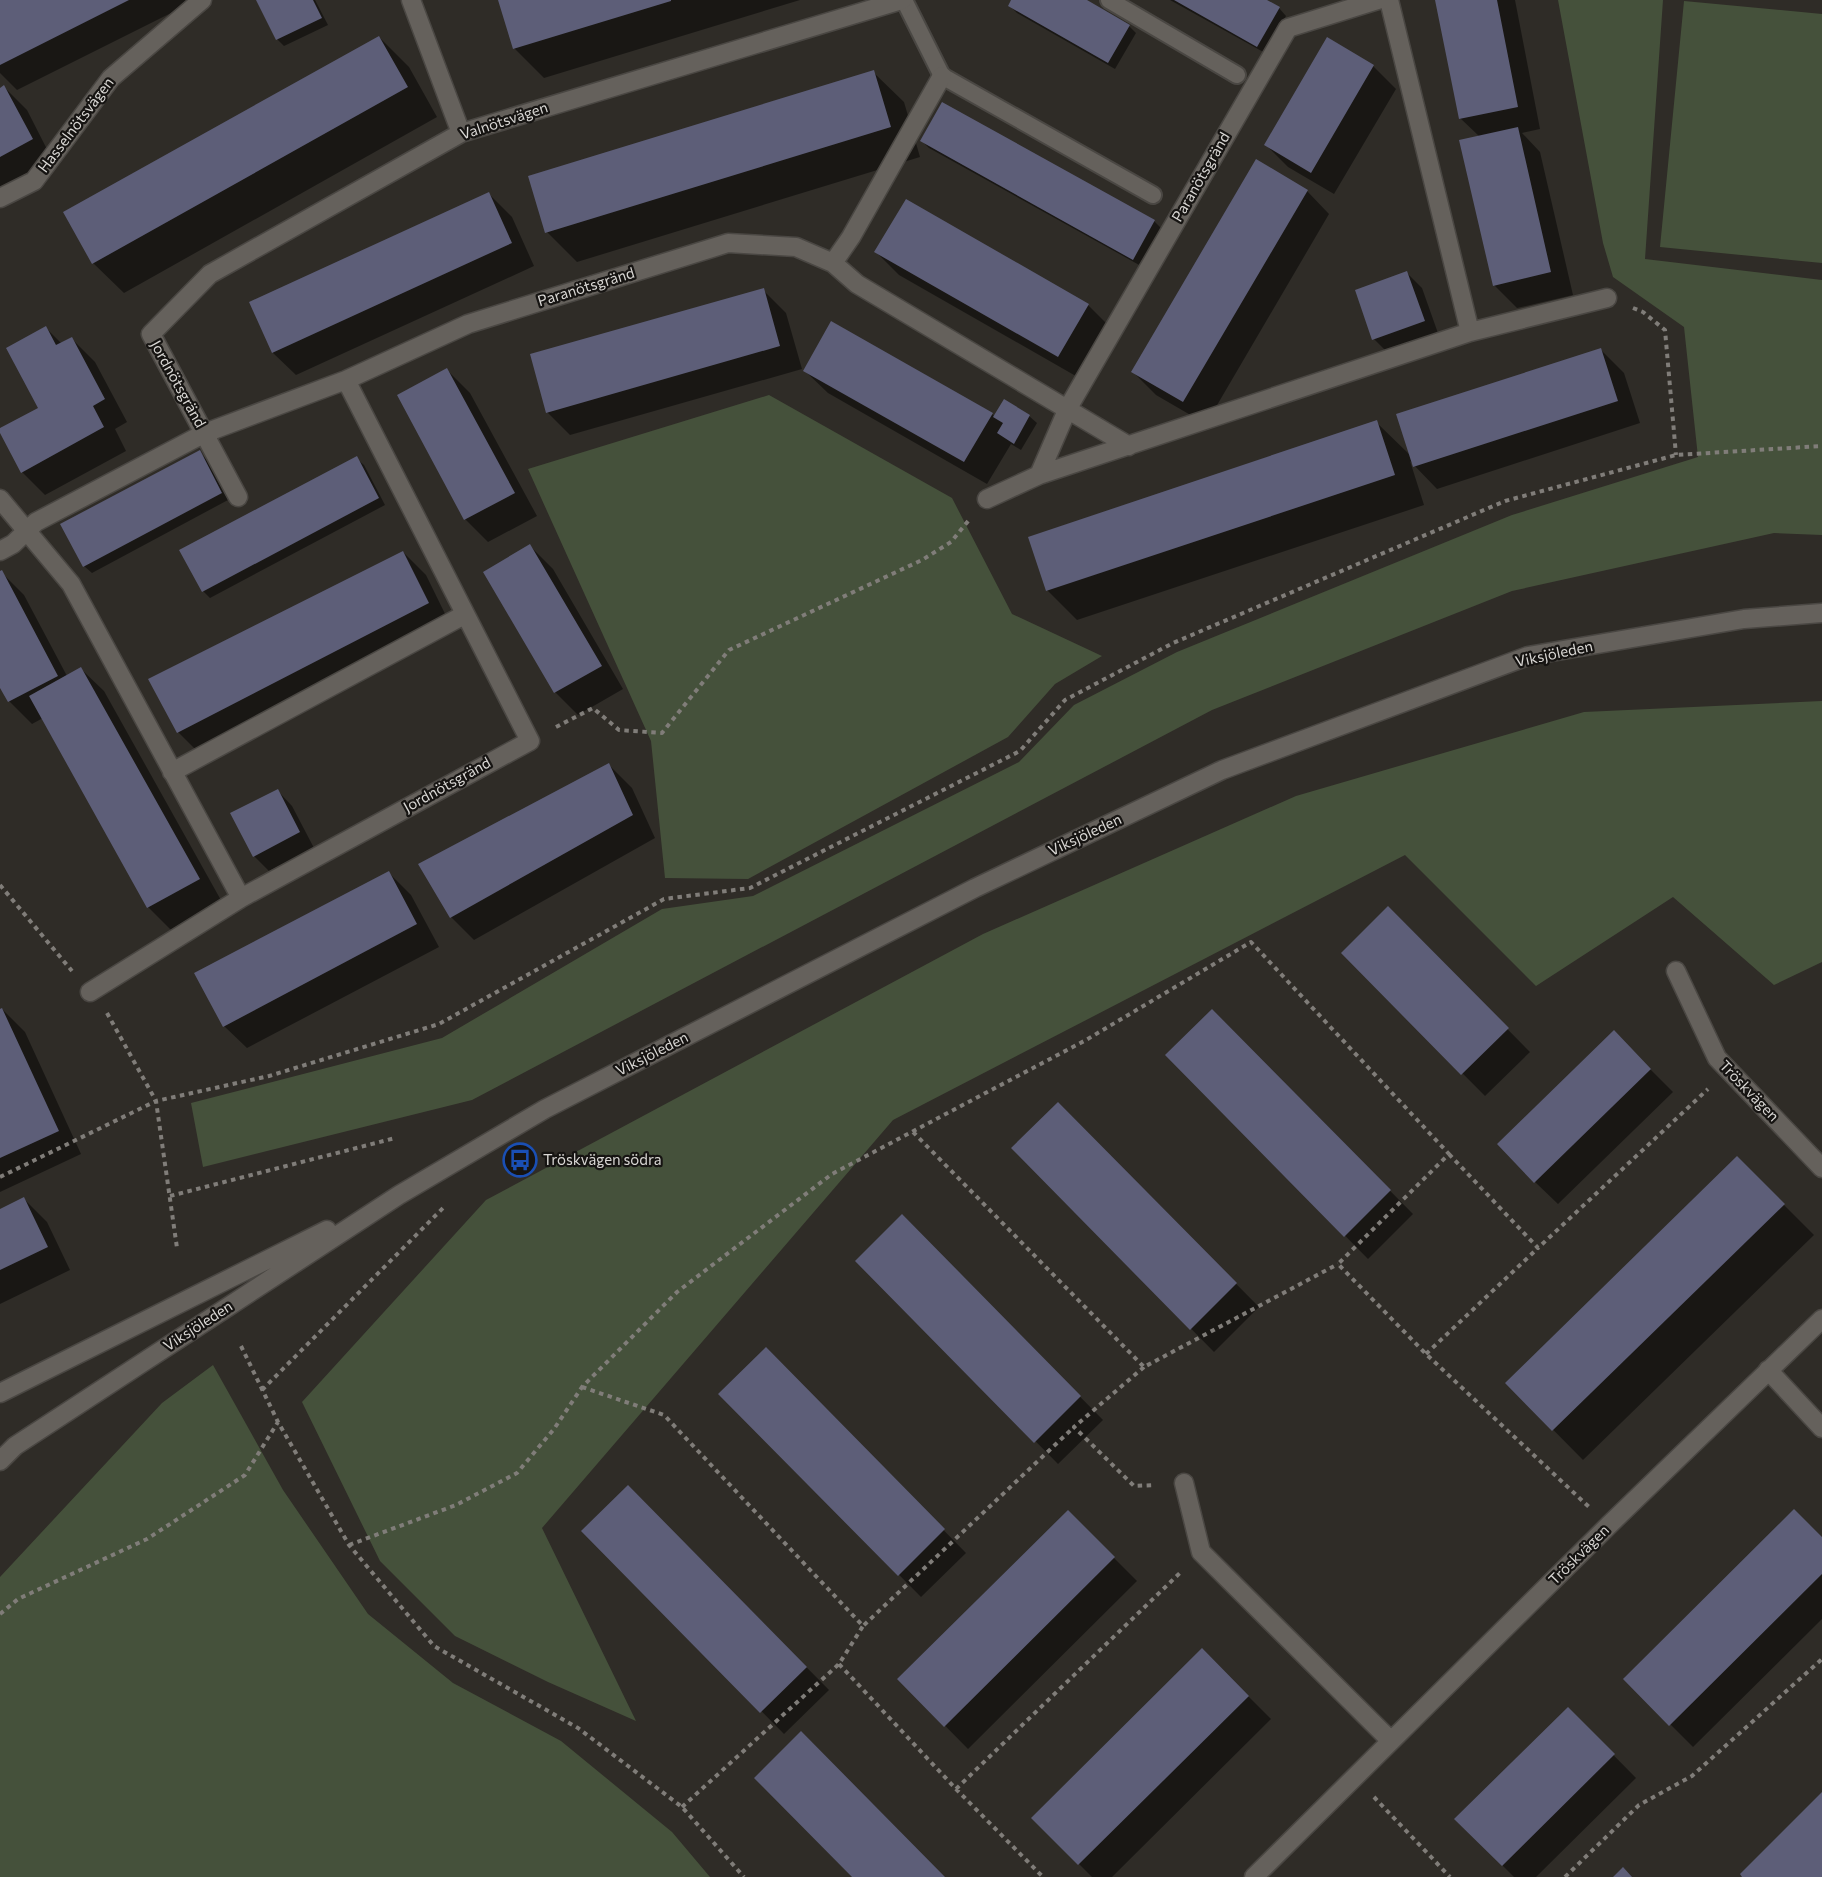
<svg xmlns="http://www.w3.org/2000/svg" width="1822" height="1877" font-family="Commissioner,sans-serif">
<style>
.green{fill:#45513b}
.shadow{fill:#0007}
.building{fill:#5d5e78}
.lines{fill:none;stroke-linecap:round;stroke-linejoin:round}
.lane-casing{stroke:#4a4743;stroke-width:20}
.street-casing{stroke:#4a4743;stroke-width:21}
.secondary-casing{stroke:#4a4743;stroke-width:21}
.path{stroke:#807d79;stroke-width:4;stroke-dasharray:4.5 4.5;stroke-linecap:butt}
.lane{stroke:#65615c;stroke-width:16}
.street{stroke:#65615c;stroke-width:18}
.secondary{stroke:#65615c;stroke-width:18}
.labels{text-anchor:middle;stroke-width:4.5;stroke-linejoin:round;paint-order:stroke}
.street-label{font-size:15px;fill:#d9d7d4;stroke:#161412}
.poi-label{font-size:15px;fill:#d9d7d4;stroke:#161412;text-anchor:start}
</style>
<rect width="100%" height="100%" fill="#2f2c27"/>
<path class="green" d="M1558,0H1663L1645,259L1822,280V535L1774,533L1512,591L1212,710L472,1100L203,1167L191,1103L442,1038L662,909L753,896L1019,762L1074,705L1177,652L1512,515L1698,457L1684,327L1613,277L1603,243Z
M1684,1L1822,14V263L1660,247Z
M769,395L952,498L1012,614L1102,656L1055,684L1008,737L748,879L665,878L651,741L528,469Z
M1822,701V962L1774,985L1673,897L1536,986L1405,855L893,1120L542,1528L636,1721L548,1682L455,1636L380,1561L302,1402L486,1200L983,934L1296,796L1584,712Z
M213,1365L283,1490L368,1614L453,1683L561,1741L672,1832L710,1877H0V1577L162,1403Z"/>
<path class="shadow" d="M0,0H197L17,90L0,73Z
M258,0H315L328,25L284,46L277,39Z
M499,0H800L544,78L514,48Z
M1013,0H1084L1129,26L1136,33L1115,69L1017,13L1010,6Z
M1170,0H1264L1279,8L1286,16L1265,53Z
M1437,0H1515L1540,129L1522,133L1540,152L1573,295L1517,308L1494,285L1480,137L1460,118Z
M379,37L409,67L437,117L124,293L93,263Z
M1328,39L1373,66L1396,89L1334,194L1288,167L1266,145Z
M873,72L904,102L920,157L577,262L547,232Z
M4,87L27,110L54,163L0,191V89Z
M922,141L1154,221L1161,228L1141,266L929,148Z
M1307,191L1329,214L1206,424L1156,395L1133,372Z
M489,194L512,217L534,266L296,375L273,353L251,303Z
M906,201L1088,305L1111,328L1081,379L899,275L876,252Z
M1407,273L1422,288L1439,336L1389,354L1374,339Z
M763,290L786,313L802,369L570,435L547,412Z
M46,328L62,344L72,339L95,362L127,422L115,429L126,451L45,495L22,472L40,408Z
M1601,350L1624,373L1640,423L1437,489L1410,461L1424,505L1077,620L1047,590L1376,422L1411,456Z
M447,370L470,393L537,516L488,542L465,519Z
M805,371L992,414L995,417L1005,401L1029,416L1037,423L1021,450L1011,444L987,484L828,393Z
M199,452L206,459L228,500L92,573L84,566Z
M356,458L364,465L385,505L210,598L203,591Z
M530,546L553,569L623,689L578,715L555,692L485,572Z
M403,552L426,575L451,626L201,755L178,732Z
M1,572L24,595L67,676L81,669L104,691L222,902L171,930L148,907L43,718L32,724L9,701L0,684Z
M609,765L632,788L655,838L474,940L451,917Z
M277,790L292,806L314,848L269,871L254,856Z
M388,872L411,895L439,947L247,1048L224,1026Z
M1388,908L1530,1052L1485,1096L1343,953Z
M2,1009L25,1032L81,1154L0,1192V1010Z
M1212,1011L1413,1214L1368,1259L1167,1055Z
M1614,1033L1673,1092L1558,1204L1535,1182Z
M1058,1104L1259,1307L1214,1352L1013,1148Z
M1737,1158L1814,1235L1583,1460L1507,1383Z
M24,1199L47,1222L70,1270L0,1304V1211Z
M902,1216L1103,1420L1058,1464L857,1261Z
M766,1349L966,1553L921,1597L720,1394Z
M628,1487L829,1690L784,1734L583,1531Z
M1068,1512L1137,1581L968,1749L899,1679Z
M1822,1539V1619L1693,1747L1625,1679Z
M1202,1650L1271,1719L1112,1877H1092L1033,1818Z
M1568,1709L1636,1778L1536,1877H1514L1456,1819Z"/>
<path class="building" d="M0,0H129L0,65Z
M256,0H313L322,18L276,40Z
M498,0H671V1L513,49Z
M1011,0H1087L1130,25L1108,63L1008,6Z
M1174,0H1267L1280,7L1257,47Z
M1435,0H1497L1518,107L1459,119Z
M379,36L408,87L92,264L63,212Z
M1327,37L1374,65L1311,173L1264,145Z
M874,70L891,127L545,233L528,176Z
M4,85L33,139L0,157V88Z
M942,102L1155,220L1133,260L920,141Z
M1518,127L1551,272L1493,286L1459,140Z
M1256,159L1308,190L1183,402L1131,372Z
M489,192L512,243L272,353L249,302Z
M906,199L1089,304L1058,357L874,252Z
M1407,271L1425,321L1372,340L1355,290Z
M764,288L780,346L546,413L530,354Z
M831,321L993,413L964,462L803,371Z
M46,326L56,345L72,337L105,399L93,406L104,427L21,473L0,433V428L38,408L6,348Z
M1601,348L1618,401L1413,467L1396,414Z
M447,368L515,493L464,520L397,395Z
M1004,399L1030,415L1014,444L997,433L1003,423L993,417Z
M1377,420L1395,475L1046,591L1028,537Z
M200,450L222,493L83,567L60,524Z
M357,456L379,498L202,592L179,550Z
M530,544L602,666L554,693L483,572Z
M403,551L429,603L177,733L148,679Z
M2,570L58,676L8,702L0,688V571Z
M81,667L200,879L147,908L29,696Z
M609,763L633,815L450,918L418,864Z
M278,789L300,832L253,857L230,813Z
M389,871L417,924L223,1027L194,973Z
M1388,906L1509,1028L1461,1075L1341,953Z
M2,1008L59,1131L0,1158V1009Z
M1212,1009L1391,1190L1344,1237L1165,1055Z
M1614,1030L1651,1069L1534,1183L1497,1144Z
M1058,1102L1237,1283L1190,1330L1011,1148Z
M1737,1156L1785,1204L1552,1431L1505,1383Z
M24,1197L48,1247L0,1270V1209Z
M902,1214L1081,1396L1034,1443L855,1261Z
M766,1347L945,1529L898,1576L718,1394Z
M628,1485L807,1667L760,1713L581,1531Z
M1794,1509L1822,1537V1574L1669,1726L1623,1679Z
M1068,1510L1115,1557L944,1727L897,1679Z
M1202,1648L1249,1696L1078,1865L1031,1818Z
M1568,1707L1615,1754L1502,1866L1454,1819Z
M801,1731L945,1877H852L754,1778Z
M1822,1792V1877H1742L1740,1874Z
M1623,1867L1632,1877H1613Z"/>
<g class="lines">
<defs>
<path id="lane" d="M904,0L942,76L1153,195
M1109,0L1237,75"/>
<path id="street" d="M411,0L461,133
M1389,0L1470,332
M942,76L851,237L833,263L857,284L1129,446
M0,198L34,181L111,78L202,0
M1039,475L1068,408L1288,28L1378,0
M238,497L151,334L210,274L461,133L902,0
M0,499L71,584L241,898
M987,499L1039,475L1470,332L1607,298
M0,551L13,544L36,522L205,433L346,380L468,324L728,243L796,247L833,263
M172,772L464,615
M1676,971L1717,1058L1822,1168
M90,992L241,898L530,741L346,380
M1768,1370L1822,1428
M1184,1483L1201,1552L1391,1741
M1254,1877L1609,1525L1822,1319"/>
<path id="secondary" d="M0,1393L327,1230
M0,1461L15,1446L399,1195L545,1109L975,888L1222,770L1528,656L1744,619L1822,613"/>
</defs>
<use href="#lane" class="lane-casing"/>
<use href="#street" class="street-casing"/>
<use href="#secondary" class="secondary-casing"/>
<path class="path" d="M1633,308L1643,312L1665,330L1676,455
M556,727L593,708L619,730L662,733L729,650L922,560L951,542L969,520
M0,885L72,971
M107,1013L156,1101L177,1248
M913,1132L1144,1367L1338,1264
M1449,1154L1538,1248L1708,1089
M0,1177L156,1101L269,1076L439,1024L664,899L750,888L1020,751L1065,700L1173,643L1505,501L1676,455L1822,446
M170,1196L395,1138
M241,1346L278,1422L349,1545L434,1646L578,1728L682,1807L744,1877
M1426,1354L1538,1248
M1144,1367L1074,1427L1134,1486L1155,1485
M582,1387L664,1415L863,1626L1074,1427
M262,1390L443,1208
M349,1545L456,1505L517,1473L554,1429L582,1387L677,1292L832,1174L1086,1040L1251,942L1449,1154L1338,1264L1426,1354L1589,1507
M0,1614L18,1599L147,1539L245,1475L278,1422
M839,1664L956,1789L1043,1877
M956,1789L1182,1571
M1374,1797L1450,1877
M682,1807L839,1664L863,1626
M1565,1877L1639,1805L1692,1776L1822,1659"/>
<use href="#lane" class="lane"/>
<use href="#street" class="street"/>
<use href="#secondary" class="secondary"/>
</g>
<defs>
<symbol id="bus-ring" viewBox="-11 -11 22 22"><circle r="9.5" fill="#161412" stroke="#1a4fb4" stroke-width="1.5"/><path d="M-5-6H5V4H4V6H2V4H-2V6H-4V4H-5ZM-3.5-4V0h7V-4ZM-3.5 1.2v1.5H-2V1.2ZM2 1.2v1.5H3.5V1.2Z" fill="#1a4fb4"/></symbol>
</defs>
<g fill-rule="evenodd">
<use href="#bus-ring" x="501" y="1141" width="38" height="38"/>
</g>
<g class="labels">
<g class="street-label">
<text transform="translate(504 121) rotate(-18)" y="5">Valnötsvägen</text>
<text transform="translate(76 125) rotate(-53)" y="5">Hasselnötsvägen</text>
<text transform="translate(1201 177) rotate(-60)" y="5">Paranötsgränd</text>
<text transform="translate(586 287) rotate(-17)" y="5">Paranötsgränd</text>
<text transform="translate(178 384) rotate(61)" y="5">Jordnötsgränd</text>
<text transform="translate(1554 654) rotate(-12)" y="5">Viksjöleden</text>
<text transform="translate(447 785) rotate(-29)" y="5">Jordnötsgränd</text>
<text transform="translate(1085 835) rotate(-25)" y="5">Viksjöleden</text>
<text transform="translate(652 1054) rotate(-27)" y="5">Viksjöleden</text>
<text transform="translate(1749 1091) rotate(46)" y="5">Tröskvägen</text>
<text transform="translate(198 1326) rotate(-33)" y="5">Viksjöleden</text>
<text transform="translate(1579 1555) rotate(-45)" y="5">Tröskvägen</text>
</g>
<g class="poi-label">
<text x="543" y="1165">Tröskvägen södra</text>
</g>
</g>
</svg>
